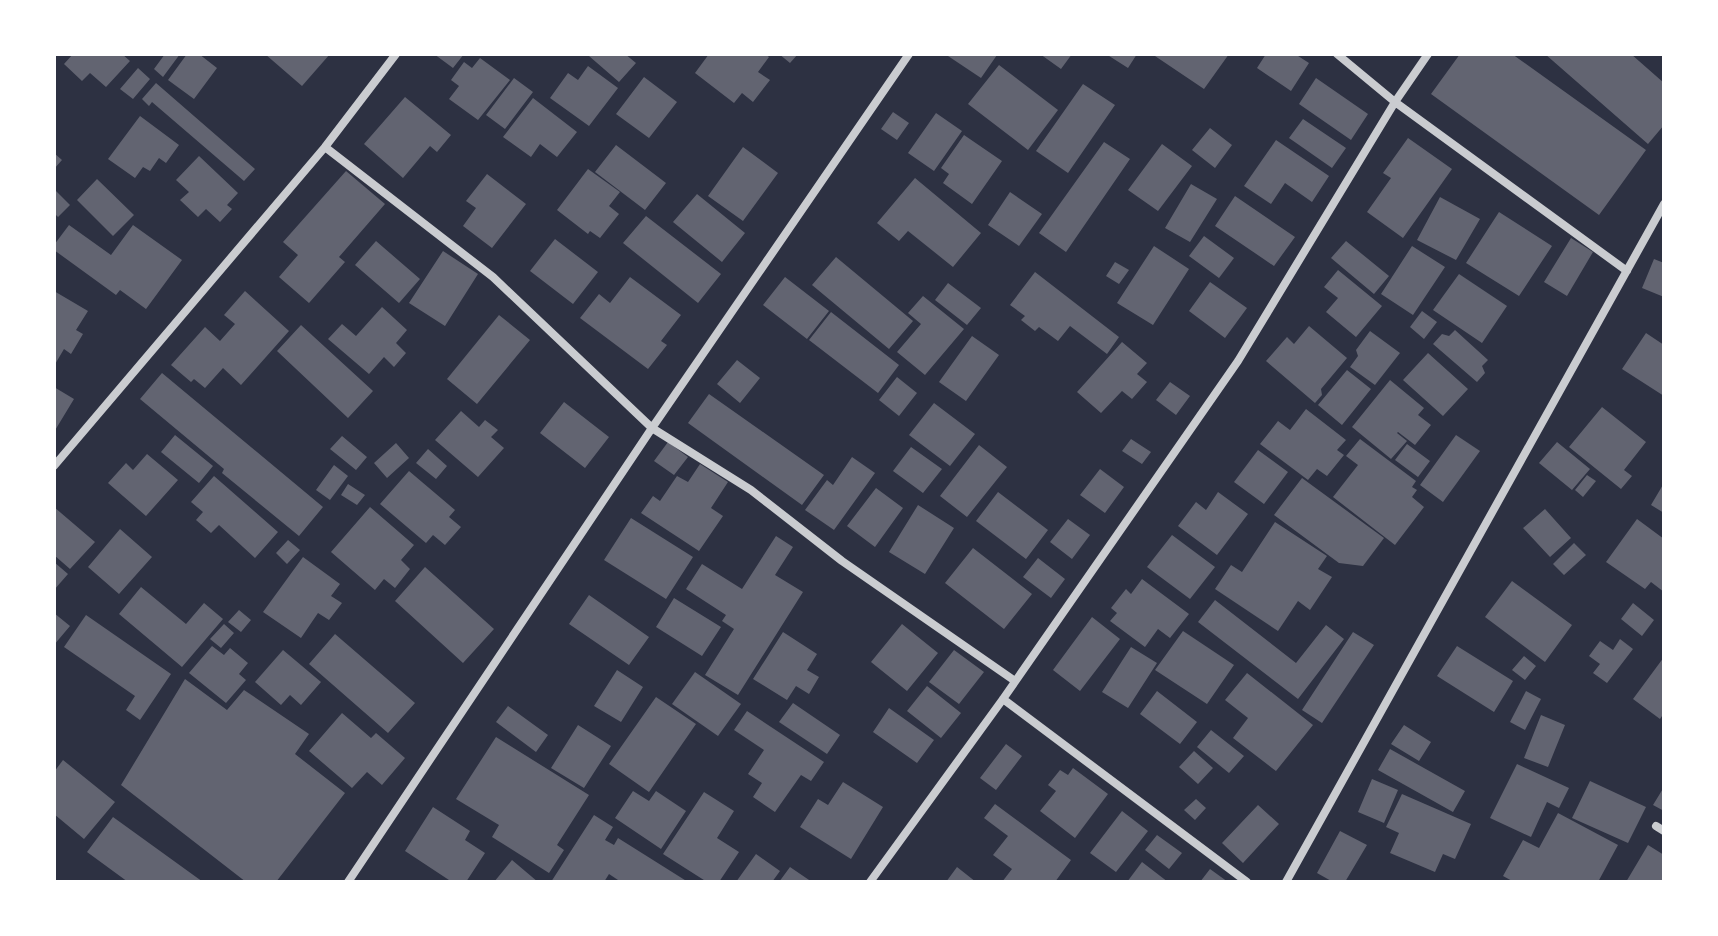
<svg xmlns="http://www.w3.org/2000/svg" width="1718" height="936" font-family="'DejaVu Sans',sans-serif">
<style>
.building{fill:#626471}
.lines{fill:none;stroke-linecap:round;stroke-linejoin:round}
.minor{stroke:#caccd0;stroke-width:8}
</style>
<rect width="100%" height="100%" fill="#2d3142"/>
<path class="building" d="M73,54H122L130,61L106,87L90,73L82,81L64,64Z
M165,54H180L163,77L154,69Z
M187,54H199L217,68L194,99L168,80Z
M265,54H330L302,86Z
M434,54H464L453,68Z
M591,54H625L636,63L619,82L589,56Z
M709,54H765L769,57L758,72L770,80L753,102L742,93L734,103L695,73Z
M779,54H798L790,63Z
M945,54H995L997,55L981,78Z
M1040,54H1072L1061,69Z
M1106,54H1137L1128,68Z
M1152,54H1229L1204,89Z
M1266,54H1295L1309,63L1291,91L1257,68Z
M1460,54H1512L1646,150L1599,215L1431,94Z
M1545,54H1631L1664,83V125L1648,144Z
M480,58L510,80L478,120L449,99L459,86L451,80L464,62L472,68Z
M999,65L1058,110L1028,150L968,104Z
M588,66L618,88L589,126L550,98L568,73L578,80Z
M138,68L150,79L133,99L120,89Z
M644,77L677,102L649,138L616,114Z
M514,78L533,92L505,129L486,115Z
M1316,78L1368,114L1351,140L1299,104Z
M156,83L255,169L244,181L152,102L149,106L142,99Z
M1083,84L1115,105L1068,173L1036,151Z
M405,97L451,135L437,152L430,146L403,178L364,144Z
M533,98L577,132L557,157L540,144L531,157L503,137Z
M893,112L909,123L897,140L881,129Z
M936,113L962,131L934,171L908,153Z
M140,116L179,145L166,163L159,158L150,171L143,167L135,178L108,159Z
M1303,119L1346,148L1332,168L1289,138Z
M1210,128L1232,145L1215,168L1192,150Z
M964,135L1002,161L972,204L943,183L949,174L941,168Z
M1408,138L1452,169L1403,238L1367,212L1391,178L1383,173Z
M1276,140L1329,176L1312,202L1285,183L1271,204L1244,186Z
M1104,142L1130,159L1066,252L1039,233Z
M1162,144L1192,166L1158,211L1128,190Z
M616,145L666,183L645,210L595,172Z
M743,147L778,173L743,221L708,196Z
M54,153L62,160L54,169Z
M199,156L238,193L227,205L232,209L220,222L206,209L198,217L180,200L189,192L176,180Z
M588,169L620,192L609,206L619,214L600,238L590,231L588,234L557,210Z
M346,171L385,204L339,257L345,262L309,303L279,277L298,255L283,242Z
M487,174L526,204L492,248L463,226L476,208L466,201Z
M915,178L981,233L953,267L908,231L899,241L877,223Z
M97,179L134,215L113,236L77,200Z
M1191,184L1217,199L1190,242L1165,228Z
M54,189L70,205L58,217L54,213Z
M1010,192L1042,214L1019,246L988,225Z
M697,194L745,233L722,262L673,222Z
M1235,196L1295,237L1274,266L1215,226Z
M1440,197L1480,219L1456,260L1417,240Z
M1499,212L1552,246L1519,296L1466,263Z
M646,216L721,274L698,303L623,243Z
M69,225L111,255L133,225L182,260L146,309L120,290L116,295L54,250V245Z
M1204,236L1234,258L1219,278L1189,256Z
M1571,238L1593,252L1567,296L1544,282Z
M555,239L598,272L573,304L530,271Z
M376,241L420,279L399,303L355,265Z
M1346,241L1389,276L1374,294L1331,258Z
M1154,246L1189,269L1153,325L1117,303Z
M1412,246L1445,267L1413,315L1381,294Z
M443,251L478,274L445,326L409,303Z
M836,257L913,321L889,349L812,285Z
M1654,259L1664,263V297L1642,288Z
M1115,262L1129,270L1119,284L1106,276Z
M1338,270L1382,306L1356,337L1326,312L1338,298L1324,287Z
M1035,272L1119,337L1107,354L1070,326L1058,341L1039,327L1035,331L1021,320L1025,316L1010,305Z
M1459,274L1507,306L1482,343L1433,310Z
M630,277L681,315L661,341L667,345L648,369L580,318L599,294L610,303Z
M785,277L829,311L807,339L763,305Z
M1210,282L1247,308L1225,338L1189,311Z
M948,283L981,308L967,325L935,300Z
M54,291L88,311L76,330L83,334L71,354L64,349L54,366Z
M245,291L289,331L241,385L223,368L205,388L194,379L191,382L171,365L205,327L220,341L235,324L224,315Z
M923,296L964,329L925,375L897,352L921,324L908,313Z
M382,307L407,330L396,343L406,353L394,367L384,357L369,374L328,339L342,324L356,336Z
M1422,311L1437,322L1424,339L1410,327Z
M831,312L899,365L878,393L809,340Z
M499,315L530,340L477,404L447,379Z
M301,325L373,391L348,418L277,351Z
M1309,326L1347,358L1321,389L1322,395L1315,403L1266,361L1287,337L1294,344Z
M1455,330L1488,360L1482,366L1485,373L1477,382L1433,344L1442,334L1449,336Z
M1370,331L1400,353L1375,385L1350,367L1358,356L1356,350Z
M1646,333L1664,345V396L1622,369Z
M972,336L999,355L966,401L939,382Z
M1122,342L1147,363L1137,374L1147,382L1132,399L1122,391L1101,413L1077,392Z
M1428,353L1468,389L1443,416L1403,380Z
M737,360L760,378L740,403L717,384Z
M1347,370L1371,389L1342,425L1318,405Z
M162,373L323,507L299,536L222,473L224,469L140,399Z
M897,377L917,393L899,416L879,400Z
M1390,380L1424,408L1418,415L1431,425L1415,445L1398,432L1397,433L1407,441L1391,459L1352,427Z
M1170,382L1190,396L1176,415L1156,400Z
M54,387L74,399L54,432Z
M709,394L824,475L802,505L688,423Z
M564,402L609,437L585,468L540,433Z
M934,403L975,434L950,466L909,435Z
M1602,407L1646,442L1624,470L1632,476L1621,489L1569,447Z
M1306,409L1346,440L1337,450L1344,455L1327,476L1317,469L1308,480L1260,444L1278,421L1290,430Z
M461,411L479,427L485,420L498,430L491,437L504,448L478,477L435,440Z
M175,435L213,466L199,483L161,452Z
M1456,435L1480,451L1443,502L1420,485Z
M342,436L367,457L356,470L330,449Z
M1131,439L1151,452L1142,464L1122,451Z
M1360,439L1416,481L1412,487L1417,490L1412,497L1424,507L1395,545L1333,497L1358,465L1346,456Z
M668,442L688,457L674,475L654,461Z
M1557,442L1590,469L1572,490L1539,463Z
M396,443L409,458L387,478L374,463Z
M1407,444L1430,461L1418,477L1395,460Z
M979,445L1007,467L967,517L940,496Z
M911,447L942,469L923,493L893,471Z
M428,449L447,466L436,479L416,463Z
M1258,450L1288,472L1264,504L1234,482Z
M147,454L178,480L146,516L108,483L126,463L133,470Z
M852,457L875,473L834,530L805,510L827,480L833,485Z
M700,464L728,482L711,508L723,516L699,551L641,513L653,496L660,501L677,476L688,482Z
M334,465L348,476L330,500L316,490Z
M1100,469L1124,487L1105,513L1080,495Z
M409,471L455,510L449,517L461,527L445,545L433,535L426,543L380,504Z
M1587,475L1596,481L1583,497L1575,490Z
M214,476L278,532L255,558L219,525L211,533L196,520L203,512L191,502Z
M1302,478L1384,538L1363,566L1339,563L1274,515Z
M1664,483V513L1651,505Z
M348,484L365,495L357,505L341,495Z
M876,488L903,508L875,547L847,526Z
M998,492L1048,530L1026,559L976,521Z
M1218,492L1248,514L1217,555L1178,526L1196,502L1206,510Z
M918,505L954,528L925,574L889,552Z
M54,507L95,542L70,569L54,555Z
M370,507L414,545L401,560L410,569L395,588L384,579L375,590L331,552Z
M1545,509L1571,538L1550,557L1523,528Z
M631,518L693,557L666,599L604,560Z
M1068,519L1090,535L1072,559L1050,542Z
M1637,519L1664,539V592L1651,582L1645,589L1606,562Z
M1275,522L1327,556L1318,569L1332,577L1310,610L1298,601L1278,631L1215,589L1231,565L1242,572Z
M120,529L152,557L119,594L88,567Z
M1172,535L1215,567L1190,599L1147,567Z
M776,536L793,547L775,575L803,592L738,695L705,675L734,629L722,621L726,615L686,589L702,564L742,589Z
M288,540L300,550L287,564L276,553Z
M1574,543L1586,555L1564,575L1553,564Z
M973,548L1032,594L1004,629L945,583Z
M303,557L340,584L331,596L342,603L329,620L318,613L301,638L263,612Z
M1038,558L1065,579L1051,598L1023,577Z
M54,562L68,574L54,590Z
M425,567L494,629L463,663L395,601Z
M1142,579L1189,614L1170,638L1158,629L1145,647L1110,621L1117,613L1111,608L1126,589L1131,594Z
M1512,581L1572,625L1545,662L1485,617Z
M141,587L186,624L204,603L223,619L182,667L119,614Z
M589,595L649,637L629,665L569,624Z
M674,598L721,627L702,656L656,627Z
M1215,600L1296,663L1326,625L1344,639L1298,699L1198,622Z
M1633,603L1654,620L1642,636L1621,619Z
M239,610L251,620L241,632L228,622Z
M54,613L70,626L54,645Z
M86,615L171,674L140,720L126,710L135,696L64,647Z
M1092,617L1120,639L1080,691L1053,670Z
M224,624L234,633L221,648L210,639Z
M902,624L938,653L907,691L871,662Z
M1183,631L1234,665L1207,704L1155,670Z
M783,632L817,654L807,670L819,677L809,694L796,686L787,700L753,679Z
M1353,632L1374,645L1322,723L1302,710Z
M335,634L415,703L388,733L309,664Z
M1620,639L1633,649L1607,683L1593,673L1600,664L1589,656L1600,641L1613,650Z
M212,646L224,655L230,648L248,663L239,674L246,680L226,703L189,673Z
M1457,646L1513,681L1494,712L1437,676Z
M1131,647L1157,663L1128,708L1102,692Z
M283,650L321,682L301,705L290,695L281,705L255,682Z
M954,650L984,672L959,704L929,682Z
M1524,656L1536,666L1525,680L1512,670Z
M1664,657V713L1660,719L1633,699Z
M617,670L643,687L621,722L594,706Z
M695,672L741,704L718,736L672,704Z
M1247,673L1313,725L1276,771L1233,738L1248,718L1225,700Z
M185,679L227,710L244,690L309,734L295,754L345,793L276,882H246L121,785Z
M927,686L961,713L941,738L907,711Z
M1157,691L1197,722L1180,744L1140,714Z
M1526,691L1541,699L1525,730L1510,722Z
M656,697L696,724L649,792L609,764Z
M793,703L840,735L827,754L779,722Z
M508,706L548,735L536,752L496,722Z
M889,708L934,740L917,763L873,732Z
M747,711L824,762L811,781L801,775L775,812L753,797L762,783L748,774L764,750L734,730Z
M342,713L371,738L376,733L405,758L382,785L367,772L352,788L309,751Z
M1541,715L1565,725L1548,767L1524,758Z
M578,725L611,746L584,788L551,768Z
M1404,725L1431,742L1419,761L1391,744Z
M1211,730L1244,756L1229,773L1197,747Z
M496,737L589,795L557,845L564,850L549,873L492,837L499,825L456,799Z
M1006,744L1022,756L996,790L980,778Z
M1390,749L1465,791L1453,812L1378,770Z
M1194,751L1213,768L1198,784L1179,767Z
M63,760L115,802L84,839L54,814V772Z
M1517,764L1569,788L1559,808L1547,802L1531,837L1490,818Z
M1073,768L1108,794L1075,838L1040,811L1056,791L1048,785L1060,770L1068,775Z
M1372,779L1398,790L1384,823L1358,812Z
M1590,781L1646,807L1628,843L1572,818Z
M843,782L883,807L851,859L800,827L818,799L828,805Z
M1664,787V811L1653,805Z
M633,791L649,801L656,791L686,811L661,849L615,818Z
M704,792L734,811L717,838L739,852L719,882H707L663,854Z
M1402,794L1471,824L1455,859L1443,854L1435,872L1390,853L1399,833L1386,827Z
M1196,799L1206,808L1195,820L1184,810Z
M995,804L1071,860L1055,882H1002L1012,869L993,855L1008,836L984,818Z
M1258,805L1279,824L1243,863L1222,843Z
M433,807L470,831L465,840L485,853L466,882H452L405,851Z
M1122,811L1148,831L1116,872L1090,853Z
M1558,813L1618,845L1598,882H1514L1503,876L1523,840L1539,848Z
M594,815L613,827L605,840L614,845L618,838L688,882H621L609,874L604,882H551Z
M113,817L203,882H128L87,852Z
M1340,831L1367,845L1345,882H1333L1317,873Z
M1157,835L1182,853L1169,869L1145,850Z
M1648,845L1664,855V882H1626Z
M756,854L780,871L772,882H736Z
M512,860L538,882H494Z
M1142,862L1168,882H1127Z
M790,867L812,882H779Z
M957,867L976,882H946Z
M1210,869L1228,882H1200Z"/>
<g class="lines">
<path class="minor" d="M1337,54L1395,102L1627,271
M325,147L493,277L652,428L751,490L842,561L1015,681
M54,466L325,147L396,54
M1003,699L1247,882
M1656,826L1664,831
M348,882L652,428L909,54
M870,882L1003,699L1238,361L1395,102L1428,54
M1286,882L1664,204"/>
</g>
<rect width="1718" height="936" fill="none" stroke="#ffffff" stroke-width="112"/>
</svg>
